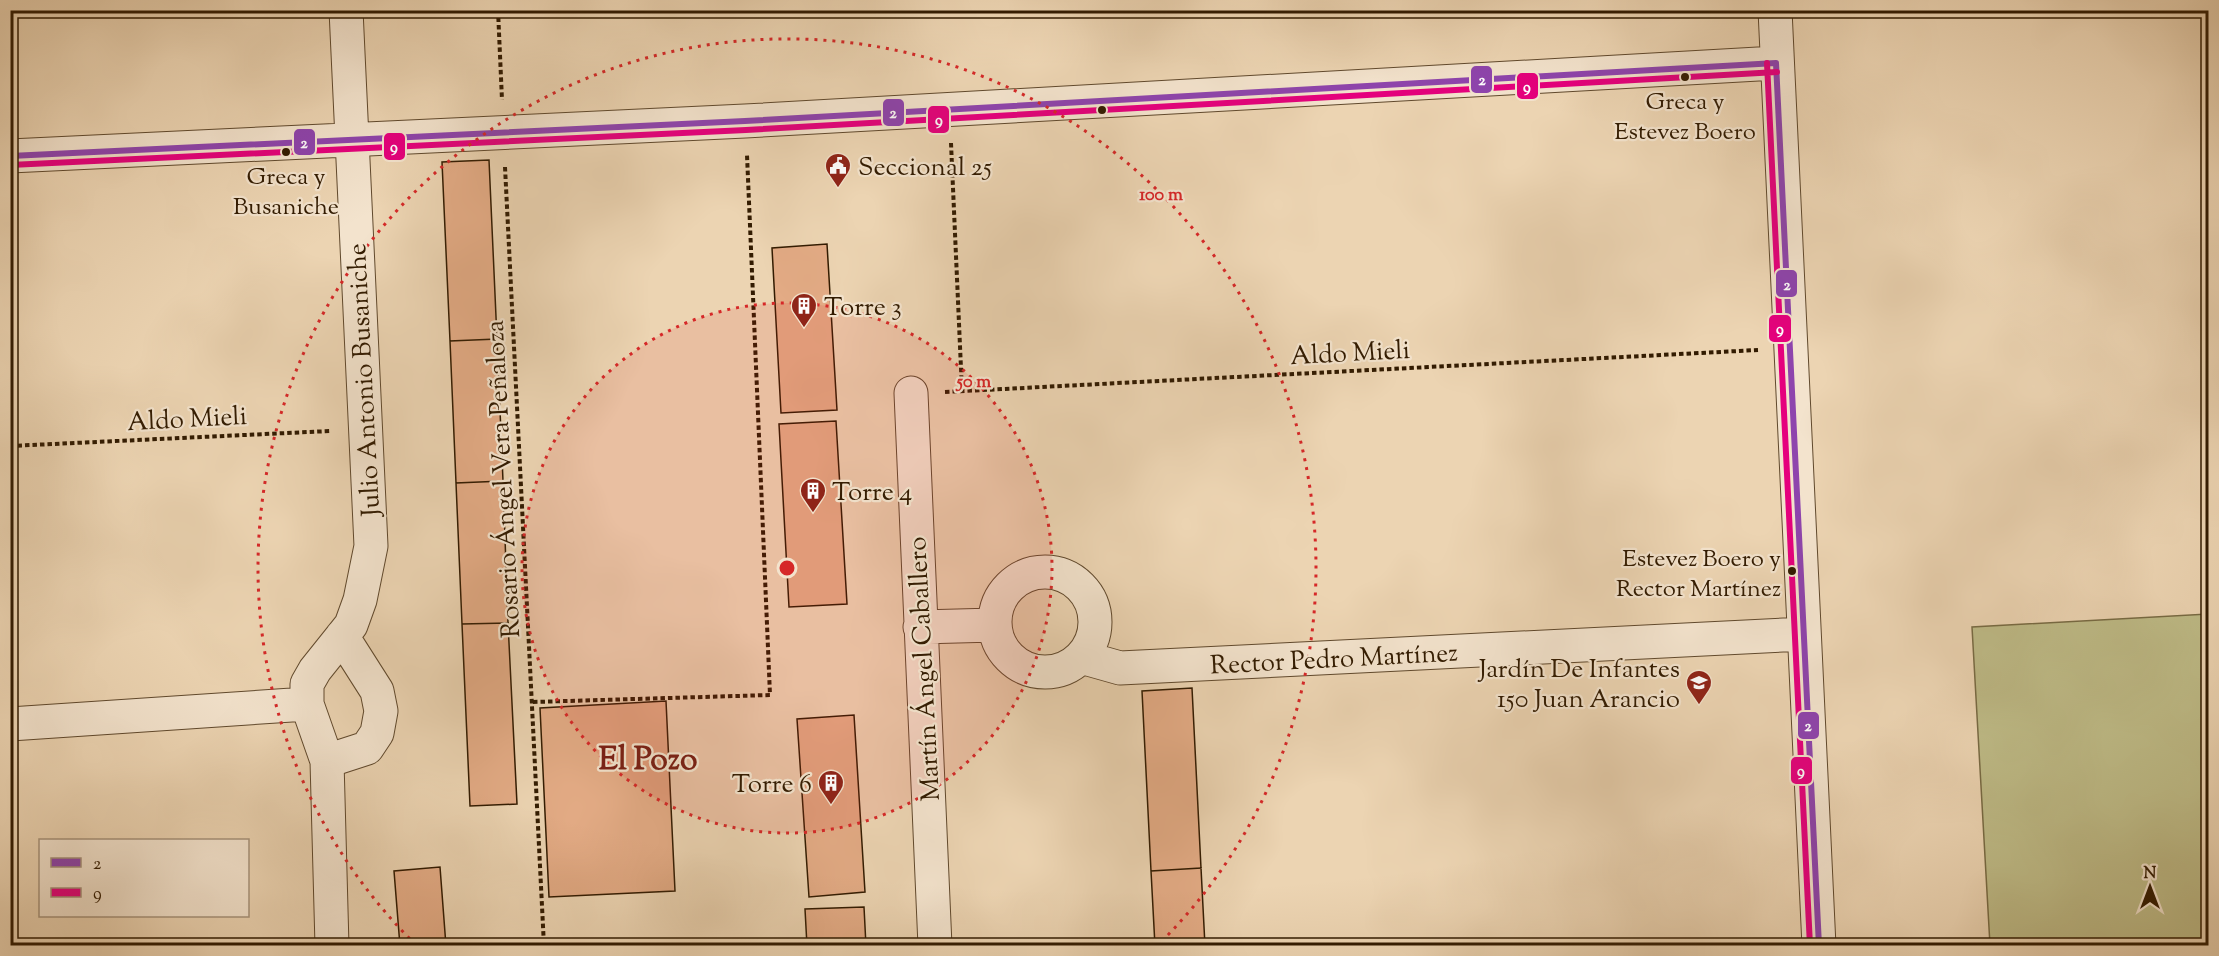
<svg xmlns="http://www.w3.org/2000/svg" width="2219" height="956" font-family="'Sorts Mill Goudy',serif">
<style>
.green{fill:#bebb87;stroke:#786b44;stroke-width:1.5}
.building{fill:#e3ab85;stroke:#321b01;stroke-width:1.5}
.lines{fill:none;stroke-linecap:round;stroke-linejoin:round}
.street-casing{stroke:#60492d;stroke-width:35}
.path{stroke:#321b01;stroke-width:4;stroke-dasharray:4.5 3;stroke-linecap:butt}
.street{stroke:#f3e3cd;stroke-width:33}
.bus-1-casing{stroke:#f3e3cd;stroke-width:10}
.bus-2-casing{stroke:#f3e3cd;stroke-width:10}
.bus-1{stroke:#8e44ad;stroke-width:6}
.bus-2{stroke:#e5007d;stroke-width:6}
.ring{fill:none;stroke:#d62828;stroke-width:3;stroke-dasharray:3 6}
.bus-dot{fill:#321b01;stroke:#f3e3cd;stroke-width:2}
.labels{text-anchor:middle;stroke-width:4.5;stroke-linejoin:round;paint-order:stroke}
.bus-label{font-size:24px;fill:#321b01;stroke:#f3e3cd}
.poi-label{font-size:26px;fill:#321b01;stroke:#f3e3cd;text-anchor:start}
.street-label{font-size:26px;fill:#321b01;stroke:#f3e3cd}
.district-label{font-size:32px;font-weight:bold;fill:#7a1f14;stroke:#f3e3cd}
.centre{fill:#d62828;stroke:#f3e3cd;stroke-width:3}
.ring-label{font-size:18px;text-anchor:middle;font-weight:bold;fill:#d62828;stroke:#f3e3cd;stroke-width:4.5;stroke-linejoin:round;paint-order:stroke}
.line-badge{stroke:#f3e3cd;stroke-width:2}
.badge-label{font-size:16px;text-anchor:middle;font-weight:bold;fill:#fff}
</style>
<rect width="100%" height="100%" fill="#ecd4b2"/>
<filter id="stains"><feTurbulence type="fractalNoise" baseFrequency=".00333" numOctaves="4"/><feColorMatrix values="0 0 0 0 .2 0 0 0 0 .09 0 0 0 0 .02 0 0 0 .5 -.17"/></filter>
<radialGradient id="worn" r=".72"><stop offset=".6" stop-color="#630" stop-opacity="0"/><stop offset="1" stop-color="#630" stop-opacity=".3"/></radialGradient>
<path class="green" d="M2208,614V945H1990L1972,627Z"/>
<path class="building" d="M489,160L497,339L450,341L442,162Z
M827,244L837,410L781,413L772,248Z
M497,339L503,481L456,483L450,341Z
M836,421L847,604L789,607L779,424Z
M503,481L508,623L462,624L456,483Z
M508,623L517,804L470,806L462,624Z
M1192,688L1201,868L1151,871L1142,691Z
M666,701L675,891L549,897L540,708Z
M854,715L865,892L809,897L797,719Z
M440,867L446,946H400L394,871Z
M1201,868L1205,946H1155L1151,871Z
M864,907L866,946H807L805,909Z"/>
<g class="lines">
<defs>
<path id="street" d="M1775,10L1819,946
M10,156L745,121L1776,63
M911,393L935,946
M995 622a50 50 0 1 1 100 0a50 50 0 1 1-100 0Z
M920,627L995,625
M1081,657L1120,668L1804,634
M10,724L307,704
M327,761L367,748L377,733L381,711L377,691L342,636
M332,946L327,761L307,704V684L315,670L351,625L360,600L371,546L346,10"/>
</defs>
<use href="#street" class="street-casing"/>
<path class="path" d="M498,10L502,100
M951,143L962,391
M505,167L544,946
M945,392L1758,350
M10,446L330,431
M533,702L770,695L747,155"/>
<use href="#street" class="street"/>
<defs>
<path id="bus-1" d="M1776,63L1819,946
M10,156L745,121L1776,63"/>
<path id="bus-2" d="M1767,63L1810,946
M10,165L746,130L1777,72"/>
</defs>
<use href="#bus-1" class="bus-1-casing"/>
<use href="#bus-2" class="bus-2-casing"/>
<use href="#bus-1" class="bus-1"/>
<use href="#bus-2" class="bus-2"/>
</g>
<circle cx="787" cy="568" r="265" fill="#d62828" fill-opacity=".12"/>
<g class="ring">
<circle cx="787" cy="568" r="265"/>
<path d="M416 945A529 529 0 1 1 1158 945"/>
</g>
<defs>
<symbol id="civic-pin" viewBox="-11 -11 22 30"><path d="M0 17L-7.5 6A9.5 9.5 0 1 1 7.5 6Z" fill="#8f2418" stroke="#f3e3cd"/><path d="M-.6-6.5H3V-4.5H.6V-3L4-1V1h2V6H-6V1h2V-1L-.6-3ZM-1.2 2.5V6h2.4V2.5Z" fill="#fff"/></symbol>
<symbol id="building-pin" viewBox="-11 -11 22 30"><path d="M0 17L-7.5 6A9.5 9.5 0 1 1 7.5 6Z" fill="#8f2418" stroke="#f3e3cd"/><path d="M-4-6H4V6H1V3H-1V6H-4ZM-2.5-4.3h1.7v1.8h-1.7ZM.8-4.3h1.7v1.8H.8ZM-2.5-1h1.7V.8h-1.7ZM.8-1h1.7V.8H.8Z" fill="#fff"/></symbol>
<symbol id="school-pin" viewBox="-11 -11 22 30"><path d="M0 17L-7.5 6A9.5 9.5 0 1 1 7.5 6Z" fill="#8f2418" stroke="#f3e3cd"/><path d="M0-5L7-2L0 1L-7-2ZM-4 1L0 2.5L4 1V4Q0 6-4 4Z" fill="#fff"/></symbol>
</defs>
<g fill-rule="evenodd">
<use href="#civic-pin" x="823" y="151" width="30" height="40"/>
<use href="#building-pin" x="789" y="291" width="30" height="40"/>
<use href="#building-pin" x="798" y="476" width="30" height="40"/>
<use href="#school-pin" x="1684" y="668" width="30" height="40"/>
<use href="#building-pin" x="816" y="768" width="30" height="40"/>
</g>
<g class="bus-dot">
<circle cx="1685" cy="77" r="5"/>
<circle cx="1102" cy="110" r="5"/>
<circle cx="286" cy="152" r="5"/>
<circle cx="1792" cy="571" r="5"/>
</g>
<g class="labels">
<g class="bus-label">
<text x="1685" y="109">Greca y<tspan x="1685" dy="30">Estevez Boero</tspan></text>
<text x="286" y="184">Greca y<tspan x="286" dy="30">Busaniche</tspan></text>
<text x="1781" y="566" text-anchor="end">Estevez Boero y<tspan x="1781" dy="30">Rector Martínez</tspan></text>
</g>
<g class="poi-label">
<text x="858" y="175">Seccional 25</text>
<text x="824" y="315">Torre 3</text>
<text x="832" y="500">Torre 4</text>
<text x="1680" y="677" text-anchor="end">Jardín De Infantes<tspan x="1680" dy="30">150 Juan Arancio</tspan></text>
<text x="812" y="792" text-anchor="end">Torre 6</text>
</g>
<g class="street-label">
<text transform="translate(1350 352) rotate(-3)" y="9">Aldo Mieli</text>
<text transform="translate(363 380) rotate(-93)" y="9">Julio Antonio Busaniche</text>
<text transform="translate(187 418) rotate(-3)" y="9">Aldo Mieli</text>
<text transform="translate(502 479) rotate(-93)" y="9">Rosario Ángel Vera Peñaloza</text>
<text transform="translate(1334 658) rotate(-3)" y="9">Rector Pedro Martínez</text>
<text transform="translate(923 669) rotate(-93)" y="9">Martín Ángel Caballero</text>
</g>
<g class="district-label">
<text x="648" y="769">El Pozo</text>
</g>
</g>
<circle cx="787" cy="568" r="9" class="centre"/>
<g class="ring-label">
<text x="1161" y="200">100 m</text>
<text x="974" y="387">50 m</text>
</g>
<g class="line-badge">
<rect x="1470" y="65" width="23" height="29" rx="6" fill="#8e44ad"/>
<rect x="1516" y="72" width="23" height="28" rx="6" fill="#e5007d"/>
<rect x="882" y="98" width="23" height="29" rx="6" fill="#8e44ad"/>
<rect x="927" y="105" width="23" height="29" rx="6" fill="#e5007d"/>
<rect x="293" y="128" width="23" height="28" rx="6" fill="#8e44ad"/>
<rect x="383" y="132" width="23" height="29" rx="6" fill="#e5007d"/>
<rect x="1775" y="269" width="23" height="29" rx="6" fill="#8e44ad"/>
<rect x="1768" y="314" width="24" height="29" rx="6" fill="#e5007d"/>
<rect x="1797" y="711" width="23" height="29" rx="6" fill="#8e44ad"/>
<rect x="1790" y="756" width="23" height="29" rx="6" fill="#e5007d"/>
</g>
<g class="badge-label">
<text x="1482" y="85">2</text>
<text x="1527" y="92">9</text>
<text x="893" y="118">2</text>
<text x="939" y="125">9</text>
<text x="304" y="148">2</text>
<text x="394" y="152">9</text>
<text x="1787" y="290">2</text>
<text x="1780" y="334">9</text>
<text x="1808" y="731">2</text>
<text x="1801" y="776">9</text>
</g>
<rect width="2219" height="956" fill="none" stroke="#ecd4b2" stroke-width="36"/>
<rect x="12" y="12" width="2195" height="932" fill="none" stroke="#321b01" stroke-width="3"/>
<rect x="18" y="18" width="2183" height="920" fill="none" stroke="#321b01" stroke-width="1.5"/>
<rect x="39" y="839" width="210" height="78" fill="#f3e3cd" stroke="#a6937b" stroke-width="1.5"/>
<rect x="51" y="858" width="30" height="9" fill="#8e44ad" stroke="#a6937b" stroke-width="1.5"/>
<text x="93" y="869" font-size="18" fill="#321b01">2</text>
<rect x="51" y="888" width="30" height="9" fill="#e5007d" stroke="#a6937b" stroke-width="1.5"/>
<text x="93" y="899" font-size="18" fill="#321b01">9</text>
<g transform="translate(2150 887)" stroke="#f3e3cd" stroke-width="4.5" paint-order="stroke">
<path d="M0-4.5L10 22L0 15L-10 22Z" fill="#321b01"/>
<text y="-9" font-size="16" font-weight="bold" text-anchor="middle" fill="#321b01">N</text>
</g>
<rect width="100%" height="100%" filter="url(#stains)"/>
<rect width="100%" height="100%" fill="url(#worn)"/>
</svg>
